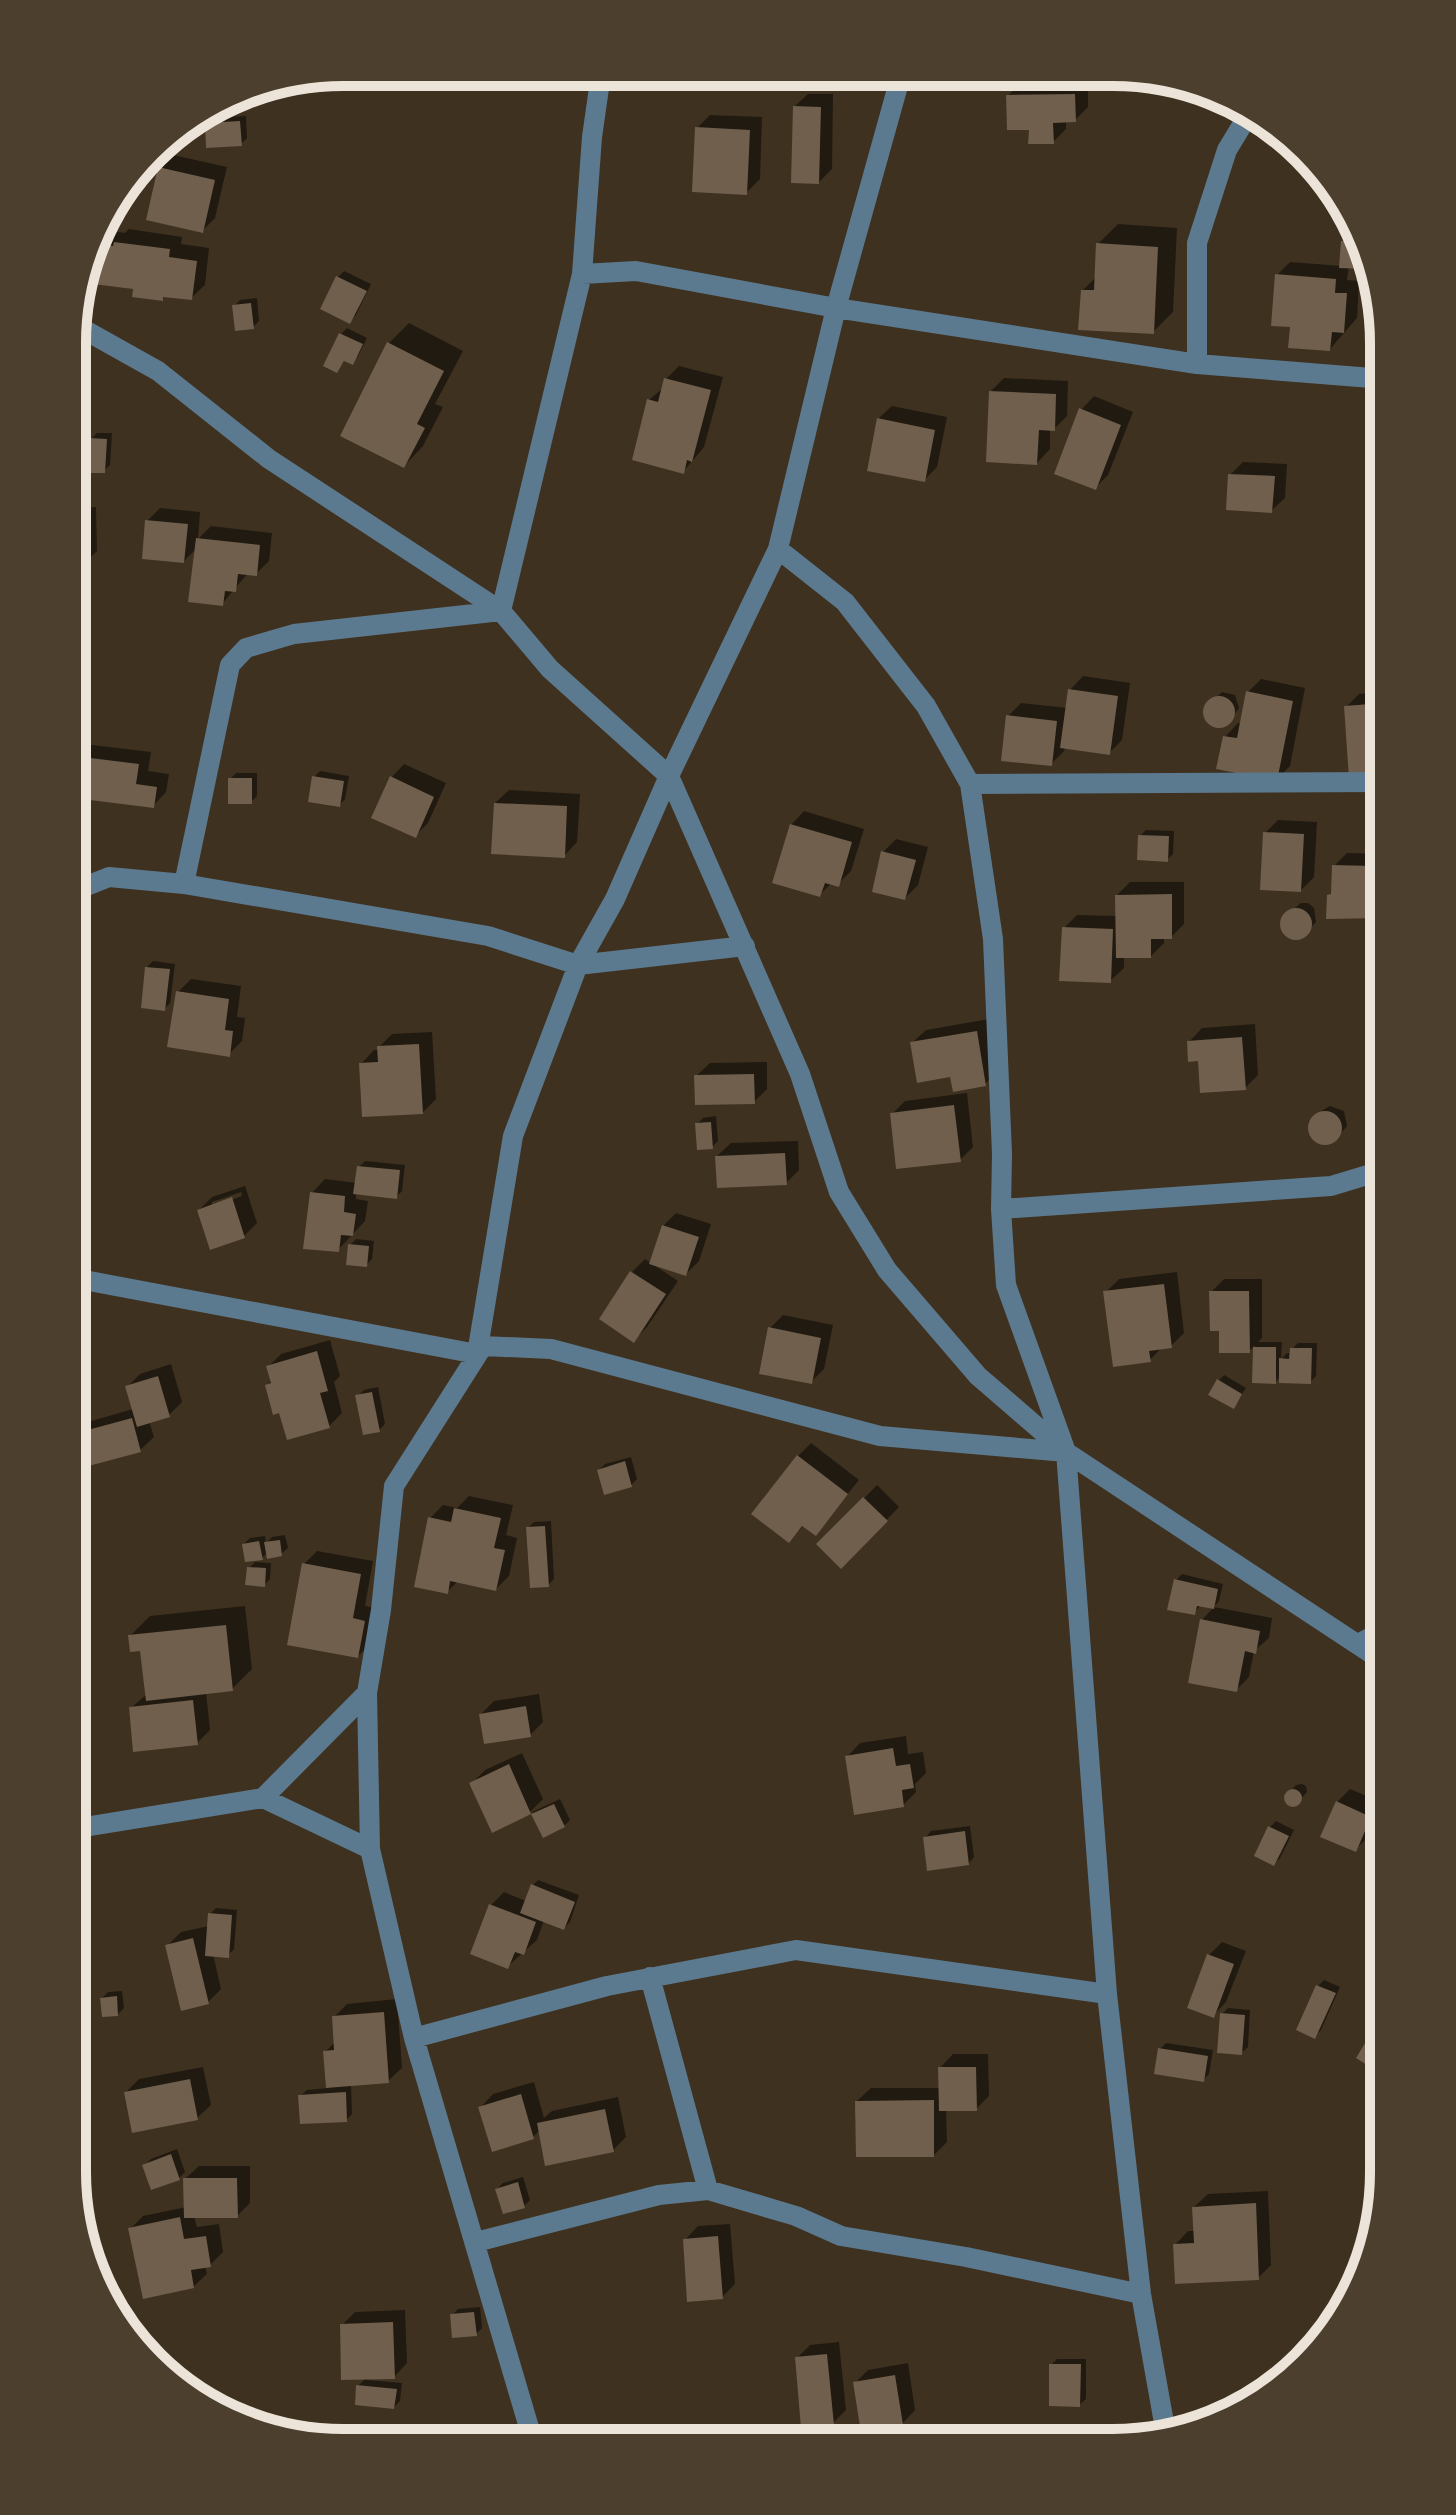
<svg xmlns="http://www.w3.org/2000/svg" width="1456" height="2515" font-family="'IBM Plex Sans',sans-serif">
<style>
.shadow{fill:#0007;fill-rule:evenodd}
.building{fill:#6f5f4c}
.lines{fill:none;stroke-linecap:round;stroke-linejoin:round}
.minor{stroke:#5c7a8f;stroke-width:20}
.rim{fill:none;stroke:#ede4d9;stroke-width:10}
</style>
<rect width="100%" height="100%" fill="#3f311f"/>
<path class="shadow" d="M775,75H814V80L808,86L775,85Z
M1085,77H1114V80L1108,86L1088,85V107L1075,120L1066,121V129L1053,142L1031,128L1008,96L1021,82H1085Z
M808,94H833L832,169L819,182L794,107Z
M710,115L762,117L760,179L746,193L697,128Z
M246,116L247,138L241,144L207,124L213,118Z
M173,155L227,167L215,218L202,231L160,168Z
M1118,224L1177,228L1173,312L1153,332L1083,290L1096,277L1098,244Z
M129,229L182,237L181,244L209,248L205,285L191,298L166,295L162,299L135,287L88,281L94,243L106,230L125,233Z
M1349,236H1357L1369,255L1371,262L1366,267L1349,266L1347,280L1359,281L1357,318L1330,349L1292,325L1277,275L1290,262L1342,266L1343,242Z
M344,271L371,284L356,315L350,321L322,308L338,277Z
M257,298L259,321L253,327L234,306L240,300Z
M409,323L463,351L435,404L443,407L423,446L404,466L343,435L389,343Z
M347,328L367,338L358,356L352,362L346,359L337,371L325,365L341,334Z
M679,366L723,377L704,447L683,472L649,400L664,387L666,379Z
M1004,378L1068,381L1067,416L1054,429H1050V449L1037,463L991,391Z
M1094,396L1133,412L1108,475L1095,488L1081,410Z
M892,406L947,417L937,467L924,480L878,419Z
M97,433H112L110,465L104,471L91,439Z
M74,437L76,468L74,470Z
M1243,462L1287,464L1285,498L1271,511L1230,475Z
M96,507L97,551L84,564H74V508Z
M160,508L200,512L198,539L211,526L272,533L269,561L256,574L248,573L222,604L197,548L184,561L147,521Z
M1083,676L1130,683L1122,740L1109,753L1065,747L1064,751L1051,764L1008,716L1021,703L1068,708L1070,690Z
M1261,679L1305,688L1290,766L1277,779L1225,737L1238,723L1242,724L1248,692Z
M1222,692L1235,695L1239,708L1229,722L1215,726L1209,722L1205,709Z
M1384,692V775L1346,707L1359,694Z
M84,744L151,752L148,771L169,774L166,792L153,806L74,796V753Z
M404,764L446,783L428,823L415,836L391,778Z
M320,771L349,776L345,799L339,805L314,777Z
M236,773H257V796L251,802L230,779Z
M509,790L580,794L577,842L564,856L495,803Z
M804,811L864,829L851,871L838,884L832,883L820,894L791,825Z
M1278,820L1317,822L1314,877L1301,890L1265,833Z
M1146,830L1174,831L1173,854L1167,860L1140,836Z
M896,839L928,847L918,885L905,898L883,852Z
M1347,853L1384,854V917L1329,896L1333,891L1334,866Z
M1130,882H1184V924L1171,937H1164V943L1151,956H1124V968L1110,981L1064,928L1077,915L1118,916L1117,895Z
M1301,903H1308L1314,908L1316,922L1304,935L1290,937L1282,926L1283,918Z
M153,961L175,964L170,1003L164,1009L147,967Z
M191,979L241,986L237,1017L245,1018L242,1041L229,1054L178,992Z
M989,1019L998,1071L985,1084L952,1075L912,1043L926,1030Z
M1255,1024L1258,1075L1245,1088L1200,1059L1189,1042L1202,1028Z
M432,1032L436,1099L423,1112L361,1064L374,1050H379V1047L392,1034Z
M767,1062V1089L754,1102L696,1076L710,1063Z
M967,1093L973,1147L960,1160L892,1114L905,1101Z
M1330,1106L1344,1111L1347,1126L1335,1140L1328,1143L1320,1142L1311,1131V1123L1323,1110Z
M716,1116L718,1141L712,1147L697,1124L703,1118Z
M798,1141L799,1170L786,1183L717,1156L731,1143Z
M365,1161L405,1165L402,1191L396,1197L356,1193V1199L368,1201L365,1221L338,1250L312,1193L325,1179L357,1183L359,1167Z
M245,1186L257,1223L244,1236L199,1210L212,1197ZM241,1192L242,1196L212,1207V1202Z
M676,1213L711,1224L699,1261L686,1274L654,1265L678,1281L647,1327L634,1340L601,1319L632,1272L645,1259L651,1263L663,1226Z
M356,1239L374,1241L372,1259L366,1265L350,1245Z
M1177,1272L1184,1333L1171,1346L1162,1347L1150,1360L1106,1292L1119,1279Z
M1224,1279H1262V1338L1258,1342H1282L1281,1359L1287,1353H1292V1349L1298,1343H1317L1316,1376L1310,1382L1281,1376L1275,1382L1254,1381L1255,1345L1249,1351L1221,1329L1211,1292Z
M783,1315L833,1325L824,1369L811,1382L770,1328Z
M330,1340L340,1376L334,1382L342,1413L329,1426L281,1411L267,1385L272,1380L268,1367L281,1354Z
M171,1364L182,1402L169,1415L149,1421L154,1437L140,1450L75,1435L88,1422L133,1409L127,1387L140,1374Z
M1224,1375L1246,1388L1233,1407L1218,1381Z
M378,1387L385,1424L379,1430L358,1396L364,1390Z
M811,1443L859,1480L815,1534L804,1525L789,1540L798,1456Z
M631,1457L637,1479L631,1485L599,1470L605,1464Z
M877,1485L899,1507L841,1566L819,1544Z
M469,1496L513,1505L506,1535L517,1538L509,1576L496,1589L458,1581L447,1592L430,1518L443,1505L457,1508Z
M551,1521L554,1579L548,1585L528,1528L534,1522Z
M285,1535L288,1548L281,1554L268,1552L262,1558L244,1544L250,1538L265,1536L266,1543L272,1537Z
M317,1551L373,1561L365,1606L377,1608L371,1643L358,1656L304,1564Z
M255,1562L271,1563L270,1579L264,1585L249,1568Z
M1182,1574L1223,1584L1219,1601L1214,1607L1272,1618L1269,1638L1254,1651L1249,1677L1236,1690L1202,1620L1214,1607L1201,1605L1194,1613L1176,1580Z
M245,1606L252,1669L232,1689L206,1692L210,1730L197,1743L131,1708L147,1694L142,1649L130,1636L150,1616Z
M539,1694L543,1722L530,1735L481,1714L494,1701Z
M906,1736L908,1754L923,1752L926,1773L915,1784L916,1792L903,1805L847,1757L860,1743Z
M522,1753L543,1799L530,1812L493,1830L471,1784L485,1770Z
M1302,1784L1306,1786L1307,1792L1297,1803L1292,1805L1287,1802L1286,1796L1296,1785Z
M1350,1789L1383,1803L1368,1837L1355,1850L1337,1802Z
M560,1799L570,1820L564,1826L544,1835L532,1812Z
M1276,1821L1294,1830L1280,1858L1274,1864L1270,1827Z
M970,1826L974,1857L968,1864L925,1838L931,1831Z
M538,1880L579,1895L570,1922L564,1928L544,1920L537,1940L507,1967L491,1905L504,1892L526,1901L532,1886Z
M216,1908L237,1910L234,1949L228,1955L213,1954L221,1989L208,2002L167,1946L181,1932L209,1926L210,1914Z
M1222,1942L1246,1951L1226,2002L1213,2016L1209,1955Z
M1324,1980L1340,1987L1321,2030L1315,2036L1299,2029L1318,1986Z
M122,1991L124,2008L118,2014L102,1998L108,1992Z
M397,1999L402,2068L388,2081L351,2084L352,2114L346,2120L300,2096L307,2090L328,2088L325,2052L336,2041L334,2017L347,2004Z
M1228,2008L1250,2010L1248,2047L1241,2053L1222,2014Z
M1166,2043L1213,2050L1209,2074L1203,2080L1160,2049Z
M953,2054H988L989,2096L976,2109H946L947,2142L934,2155L857,2101L871,2088H940V2068Z
M203,2067L211,2105L197,2118L126,2092L139,2079Z
M534,2082L544,2118L552,2111L618,2097L626,2137L613,2150L540,2130L533,2137L480,2108L493,2094Z
M177,2149L185,2172L179,2178L145,2165L151,2159Z
M199,2166H250V2203L237,2216H194L197,2227L219,2224L223,2252L210,2265L205,2266L207,2274L193,2287L130,2229L143,2216L186,2207L185,2179Z
M523,2177L530,2200L524,2206L497,2189L503,2183Z
M1268,2191L1271,2265L1258,2278L1175,2245L1188,2231H1196L1194,2207L1208,2194Z
M730,2224L735,2284L722,2297L685,2240L698,2226Z
M480,2307L482,2328L476,2334L452,2315L458,2309Z
M405,2310L407,2363L394,2377H367V2380L402,2383L400,2401L394,2407L358,2386L367,2377L342,2325L355,2312Z
M839,2342L846,2410L833,2423L797,2358L810,2345Z
M1057,2359H1086V2399L1079,2405L1051,2365Z
M908,2363L915,2410L902,2424L866,2430L869,2442H834L864,2434L855,2383L868,2370Z"/>
<path class="building" d="M773,75H809V88L773,87Z
M1083,77H1109V88L1083,87Z
M1075,94L1076,122L1053,123L1054,144H1028L1029,130H1007L1006,95Z
M793,106L821,107L819,184L791,183Z
M240,121L242,146L206,148L205,123Z
M695,127L750,130L747,195L692,192Z
M158,167L215,180L203,233L146,220Z
M1341,241L1361,242L1367,252L1366,269L1339,268Z
M114,242L170,249L169,257L197,261L192,300L163,297V301L132,297L133,289L85,283L94,243L113,246Z
M1096,243L1158,247L1154,334L1078,330L1081,290H1094Z
M1275,274L1336,279L1335,293H1347L1344,333L1332,332L1330,351L1288,348L1290,327L1271,326Z
M336,276L367,291L350,324L320,309Z
M251,303L254,329L235,331L232,305Z
M339,333L363,344L353,365L344,361L337,373L323,366Z
M387,342L444,371L417,424L425,428L404,468L340,436Z
M664,378L711,390L692,462L687,460L684,474L632,460L647,399L658,402Z
M989,391L1056,394L1055,431L1039,430L1037,465L986,462Z
M1079,408L1121,425L1096,490L1054,474Z
M877,418L935,430L925,482L867,471Z
M89,438L107,439L105,473H87Z
M1228,474L1275,476L1272,513L1226,510Z
M84,519L85,566H74V520Z
M145,520L188,524L184,563L142,559Z
M1384,521V556H1378L1377,522Z
M196,538L260,545L257,576L238,574L236,592L225,591L223,606L188,602Z
M1068,689L1118,696L1110,755L1060,748Z
M1246,691L1293,701L1277,781L1216,769L1223,736L1237,738Z
M1203 712a16 16 0 1 1 32 0a16 16 0 1 1-32 0Z
M1384,703V777L1349,779L1344,706Z
M1006,715L1057,721L1052,766L1001,761Z
M74,756L139,764L136,784L157,787L154,808L74,798Z
M312,776L344,781L340,807L308,802Z
M390,776L434,797L416,838L371,818Z
M228,778H252V804H228Z
M494,803L567,806L565,858L491,854Z
M790,824L852,842L839,887L825,883L820,897L772,883Z
M1263,832L1304,834L1301,892L1260,890Z
M1138,835L1169,836L1168,862L1137,860Z
M881,851L916,860L905,900L872,892Z
M1332,865L1373,866V870L1384,871V918L1326,919L1327,895L1331,894Z
M1172,894V939H1151V958H1116L1115,895Z
M1280 924a16 16 0 1 1 32 0a16 16 0 1 1-32 0Z
M1062,927L1113,929L1111,983L1059,981Z
M145,967L170,969L165,1011L141,1008Z
M176,991L229,999L225,1030L233,1031L230,1057L167,1047Z
M977,1031L986,1086L953,1092L950,1077L917,1083L910,1042Z
M1242,1037L1246,1090L1200,1093L1198,1061L1188,1062L1187,1041Z
M419,1044L423,1114L362,1117L359,1063L378,1062L377,1046Z
M754,1074L755,1104L695,1105L694,1075Z
M954,1105L961,1162L896,1169L890,1113Z
M1308 1128a17 17 0 1 1 34 0a17 17 0 1 1-34 0Z
M711,1122L713,1149L697,1150L695,1123Z
M785,1153L787,1185L717,1188L715,1156Z
M357,1166L400,1170L397,1199L353,1194Z
M310,1192L345,1196L344,1212L356,1214L353,1236L341,1235L339,1252L303,1249Z
M232,1197L245,1238L210,1250L197,1210Z
M662,1225L699,1237L686,1276L649,1264Z
M348,1244L369,1246L367,1267L346,1265Z
M630,1271L666,1294L634,1343L599,1319Z
M1164,1284L1172,1348L1149,1351L1151,1362L1113,1367L1103,1291Z
M1209,1291H1249L1250,1353H1219V1331H1210Z
M768,1327L821,1338L812,1384L759,1374Z
M1253,1347H1276V1384L1252,1383Z
M1290,1348H1312L1311,1384L1279,1383V1358L1289,1359Z
M317,1351L328,1391L320,1393L330,1428L287,1440L279,1413L273,1415L265,1385L271,1383L266,1366Z
M158,1376L170,1417L137,1427L125,1386Z
M1217,1379L1242,1394L1234,1409L1208,1395Z
M372,1392L380,1432L363,1435L355,1395Z
M132,1418L141,1452L81,1468L73,1434Z
M797,1455L848,1494L816,1536L802,1526L789,1543L751,1514Z
M625,1461L632,1487L604,1495L597,1470Z
M863,1497L888,1521L841,1569L816,1544Z
M454,1508L501,1518L494,1548L505,1550L496,1591L450,1581L448,1594L414,1587L428,1517L451,1522Z
M545,1526L549,1587L530,1588L526,1527Z
M280,1540L282,1556L267,1559L264,1542Z
M259,1541L263,1560L245,1562L242,1544Z
M302,1563L361,1574L353,1618L365,1621L358,1658L287,1645Z
M247,1567L266,1568L265,1587L245,1585Z
M1174,1579L1218,1589L1214,1609L1197,1606L1195,1615L1167,1610Z
M1200,1619L1260,1631L1256,1654L1245,1651L1237,1692L1188,1683Z
M226,1625L233,1691L146,1701L140,1651L130,1652L128,1635Z
M193,1700L198,1745L133,1752L129,1707Z
M526,1706L531,1737L484,1744L479,1714Z
M893,1748L896,1766L910,1764L914,1788L902,1790L904,1807L854,1815L845,1756Z
M509,1764L531,1814L492,1833L469,1783Z
M1284 1798a9 9 0 1 1 18 0a9 9 0 1 1-18 0Z
M1336,1801L1371,1817L1356,1852L1320,1837Z
M554,1804L565,1827L543,1838L531,1814Z
M1268,1826L1289,1836L1274,1866L1254,1856Z
M965,1831L969,1865L927,1871L923,1837Z
M531,1884L575,1902L564,1930L520,1913Z
M489,1904L536,1922L524,1955L515,1952L508,1969L470,1954Z
M208,1913L232,1915L229,1958L205,1956Z
M193,1938L209,2004L181,2011L165,1945Z
M1207,1954L1234,1964L1214,2018L1187,2008Z
M1316,1985L1336,1993L1315,2039L1296,2030Z
M117,1996L118,2016L102,2017L100,1998Z
M384,2012L389,2083L326,2088L323,2051L334,2050L332,2016Z
M1220,2013L1245,2015L1242,2055L1217,2053Z
M1381,2017L1383,2018V2075L1356,2058Z
M1158,2048L1208,2056L1204,2082L1154,2074Z
M938,2067H976L977,2111H939Z
M190,2079L198,2120L132,2133L124,2092Z
M346,2092L347,2122L300,2124L298,2095Z
M521,2094L534,2139L492,2152L478,2107Z
M934,2100V2157H856L855,2101Z
M605,2109L614,2152L545,2166L537,2123Z
M171,2154L180,2180L151,2190L142,2165Z
M183,2178H237L238,2218H184Z
M518,2182L525,2208L503,2214L495,2189Z
M1256,2203L1259,2280L1175,2284L1173,2244L1194,2243L1192,2207Z
M180,2217L184,2239L206,2236L211,2267L191,2270L194,2288L143,2299L128,2228Z
M718,2236L723,2299L687,2302L683,2239Z
M474,2312L477,2336L452,2338L450,2314Z
M393,2322L395,2379L341,2380L340,2324Z
M827,2354L834,2425L801,2428L795,2357Z
M1049,2364H1081L1080,2407L1049,2406Z
M895,2375L903,2425L861,2433L853,2382Z
M356,2385L397,2389L394,2409L355,2405Z"/>
<g class="lines">
<path class="minor" d="M582,274L636,271L836,308L1197,364L1384,379
M74,324L158,371L269,459L501,611L550,669L669,776L800,1074L839,1192L887,1270L978,1376L1066,1452L1384,1662
M1197,364V243L1227,150L1247,117
M778,549L845,602L926,706L970,784L993,939L1002,1154L1001,1209L1006,1285L1066,1452L1107,1994L1141,2294L1166,2434
M970,784L1384,782
M184,884L230,665L246,648L294,634L501,611L582,274L592,137L601,74
M74,891L109,877L184,884L488,936L578,965L745,946
M1001,1209L1331,1186L1384,1170
M73,1278L477,1354
M477,1354L513,1136L578,965L615,899L669,776L778,549L836,308L901,75
M1358,1644L1384,1630
M263,1798L367,1693
M72,1829L263,1798L370,1849
M650,1977L708,2190
M414,2038L607,1986L796,1950L1107,1994
M476,2242L659,2195L708,2190L796,2216L841,2236L966,2257L1141,2294
M533,2441L414,2038L370,1849L367,1693L381,1610L394,1486L483,1346L551,1349L880,1436L1066,1452"/>
</g>
<path d="M0 0H1456V2515H0ZM343 86H1113A257 257 0 0 1 1370 343V2172A257 257 0 0 1 1113 2429H343A257 257 0 0 1 86 2172V343A257 257 0 0 1 343 86Z" fill="#4d3f2e" fill-rule="evenodd"/>
<path class="rim" d="M343 86H1113A257 257 0 0 1 1370 343V2172A257 257 0 0 1 1113 2429H343A257 257 0 0 1 86 2172V343A257 257 0 0 1 343 86Z"/>
</svg>
